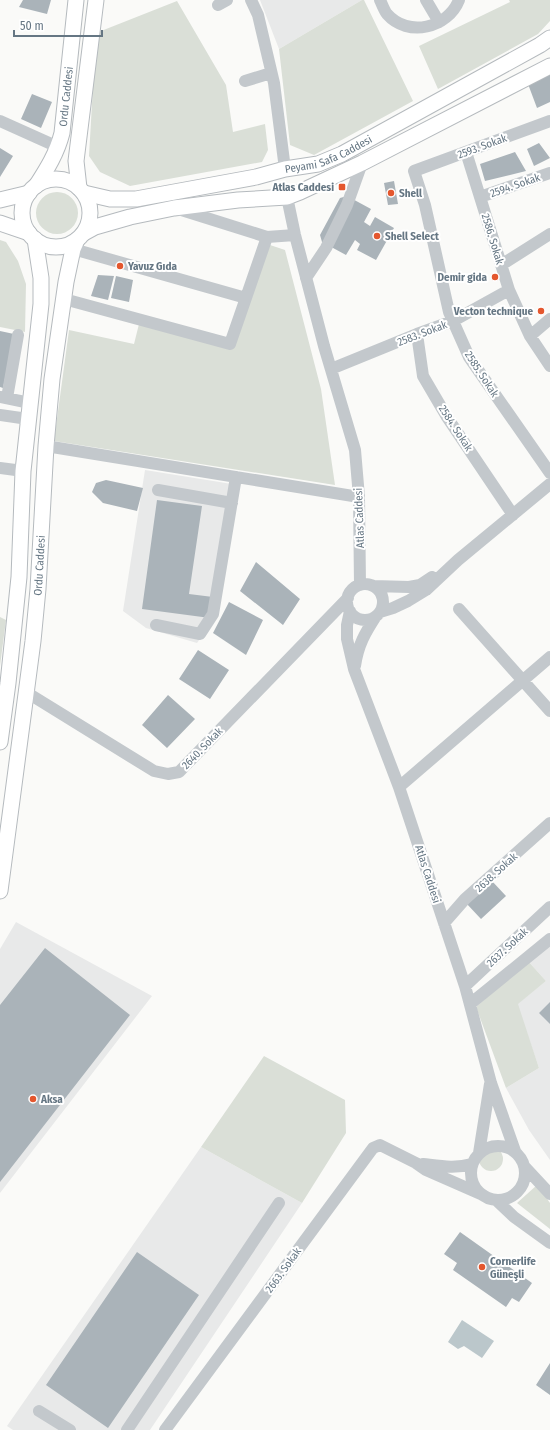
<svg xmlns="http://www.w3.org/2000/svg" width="550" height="1430" font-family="'Fira Sans Condensed',sans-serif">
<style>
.built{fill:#e8e9e9}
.green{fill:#dadfd7}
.water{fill:#bbc7cb}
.building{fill:#aab3b9}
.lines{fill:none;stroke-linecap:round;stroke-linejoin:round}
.major-casing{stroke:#b5babe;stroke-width:17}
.minor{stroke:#c3c8cc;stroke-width:12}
.major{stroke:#fff;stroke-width:15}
.poi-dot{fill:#e4572e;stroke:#fff;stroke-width:1.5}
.labels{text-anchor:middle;stroke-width:4;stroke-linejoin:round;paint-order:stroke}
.street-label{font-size:11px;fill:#657683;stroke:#fff}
.poi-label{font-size:11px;font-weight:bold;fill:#657683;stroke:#fff;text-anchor:start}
</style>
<rect width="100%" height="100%" fill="#fafaf8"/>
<path class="built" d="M260,0H362L279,49Z
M145,470L238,485L216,616L197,643L146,628L123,611Z
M16,922L152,996L0,1193V949Z
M550,941V1160L529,1130L506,1088L539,1068L517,1004L546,981L528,961Z
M201,1147L302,1203L150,1430H13L7,1426Z"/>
<path class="green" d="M362,0H364L413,101L314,155L290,145L279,49Z
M509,0H550V21L538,34L438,89L419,46L510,2Z
M177,1L226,85L233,132L265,124L268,150L262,162L130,186L100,172L89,156L96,33Z
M36 213a21 21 0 1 1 42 0a21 21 0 1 1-42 0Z
M0,240L6,242L18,261L26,284L25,332L0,327Z
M270,245L285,250L321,389L335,485L54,441L69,330L134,344L139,324L233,348Z
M0,617L6,620L0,666Z
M528,961L546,981L518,1004L539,1068L506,1088L476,1007Z
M264,1056L345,1100L346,1133L302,1203L201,1147Z
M479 1159a12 12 0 1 1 24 0a12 12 0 1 1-24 0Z
M537,1185L550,1203V1229L517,1203Z"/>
<path class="water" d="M462,1320L494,1341L482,1358L464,1346L458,1349L448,1342Z"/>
<path class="building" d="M23,0H51L47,14L19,7Z
M550,74V102L537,108L528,84Z
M32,94L52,102L41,128L21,119Z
M539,143L550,158L534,166L527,149Z
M0,148L13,156L0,177Z
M515,152L526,171L485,181L480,164Z
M394,181L398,204L388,205L384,183Z
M347,196L371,209L364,222L370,226L375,217L394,228L376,260L357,250L360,244L355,240L346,255L322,242L320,235L340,198Z
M98,275L114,276L108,300L91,296Z
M116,276L133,280L129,302L111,298Z
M0,331L14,334L3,388L0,387Z
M106,480L143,488L137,511L103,503L92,492L96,483Z
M157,500L202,506L189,594L213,597L210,618L142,609Z
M256,562L300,599L283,625L240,591Z
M229,602L263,620L246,655L213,633Z
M198,650L229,670L210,699L179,679Z
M168,695L195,719L167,748L142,725Z
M491,880L506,896L481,919L466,903Z
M45,948L130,1015L0,1182V1005Z
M550,1002V1024L539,1013Z
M460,1232L532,1283L519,1302L512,1298L506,1307L453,1270L457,1263L444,1254Z
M137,1252L199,1295L108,1428L46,1385Z
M550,1363V1395L536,1385Z"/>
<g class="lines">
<defs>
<g id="major">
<circle cx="56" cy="213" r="34"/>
<path id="s1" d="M36,186C47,169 57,153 62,133L76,0"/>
<path d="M79,188L76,161L96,0"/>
<path id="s2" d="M84,193L110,199H136L256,177L285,169L318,164L342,154L540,45L550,38"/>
<path d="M0,200L29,193"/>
<path d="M0,223L29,233"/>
<path d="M84,233L95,227L130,217L174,208L238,200L287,197L300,192L362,163L550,66"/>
<path d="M0,742L8,683L19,577L23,471L41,304V278L35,239"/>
<path id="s3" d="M0,891L33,641L38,589L46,446L52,379L66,282L73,249L77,240"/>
</g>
</defs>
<use href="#major" class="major-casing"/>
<path class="minor" d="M251,0L258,15L274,83L285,169
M380,0C382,4 384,10 387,14C408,38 448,28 459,0
M426,0L439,22
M218,5L227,0
M245,81L271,73
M0,121L58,147
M550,121L414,171L425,205L449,312L469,357L550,473
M466,152L509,290L530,336L550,366
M287,197L295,235L324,346L355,450L359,497L360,585
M480,197L550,173
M175,208L267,237L295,235
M73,249L246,298
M501,265L550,234
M306,278L326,248L347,205L362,163
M64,299L230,344L267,237
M417,334L423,376L447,417L513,515
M530,336L550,319
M331,369L417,334L453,321L509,290
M0,397L30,403
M7,398L18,335
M0,415L28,419
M46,446L359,497
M0,468L23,471
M158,490L232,503
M347 602a18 18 0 1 1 36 0a18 18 0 1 1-36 0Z
M373,586L409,587L420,585L432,577
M459,609L550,711
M350,611L347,625V639L354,669L399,787L465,986L491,1083L515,1151
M380,612L393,608L408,601L426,590L458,560L550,484
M156,625L200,634L213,614L236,477
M355,666C358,645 365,633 376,616
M26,692L154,771L168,774L179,772L348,598
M399,787L550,657
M444,923L465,899L550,823
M465,986L550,907
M470,1004L550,939
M471 1173a27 27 0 1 1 54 0a27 27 0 1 1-54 0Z
M479,1153L490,1084
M423,1164C440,1166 455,1169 472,1164
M524,1166L550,1194
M496,1200L514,1217L550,1243
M39,1411L70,1430
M127,1430L279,1203
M165,1430L373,1148L380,1145L416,1163L426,1170L483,1195"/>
<use href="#major" class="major"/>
</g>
<g class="poi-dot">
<rect x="338" y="183" width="8" height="8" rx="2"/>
<circle cx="391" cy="193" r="4"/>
<circle cx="377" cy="236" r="4"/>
<circle cx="120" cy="266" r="4"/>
<circle cx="495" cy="277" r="4"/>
<circle cx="541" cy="311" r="4"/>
<circle cx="33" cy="1099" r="4"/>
<circle cx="482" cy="1267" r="4"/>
</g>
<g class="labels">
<g class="street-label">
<text dy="4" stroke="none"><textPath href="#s1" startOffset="96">Ordu Caddesi</textPath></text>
<text transform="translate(482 146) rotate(-20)" y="4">2593. Sokak</text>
<text dy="4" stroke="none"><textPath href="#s2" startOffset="251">Peyami Safa Caddesi</textPath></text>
<text transform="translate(515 185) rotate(-19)" y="4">2594. Sokak</text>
<text transform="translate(493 239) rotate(73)" y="4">2586. Sokak</text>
<text transform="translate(422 333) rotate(-21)" y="4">2583. Sokak</text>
<text transform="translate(482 374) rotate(57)" y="4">2585. Sokak</text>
<text transform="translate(456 428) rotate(57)" y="4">2584. Sokak</text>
<text transform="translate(359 518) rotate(-92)" y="4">Atlas Caddesi</text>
<text dy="4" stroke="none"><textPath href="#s3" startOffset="328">Ordu Caddesi</textPath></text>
<text transform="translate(202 748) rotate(-46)" y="4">2640. Sokak</text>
<text transform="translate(496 872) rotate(-42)" y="4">2638. Sokak</text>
<text transform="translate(428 874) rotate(72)" y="4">Atlas Caddesi</text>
<text transform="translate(507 947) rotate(-43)" y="4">2637. Sokak</text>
<text transform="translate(283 1270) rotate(-54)" y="4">2663. Sokak</text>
</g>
<g class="poi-label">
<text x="334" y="191" text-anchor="end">Atlas Caddesi</text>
<text x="399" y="197">Shell</text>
<text x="385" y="240">Shell Select</text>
<text x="128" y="270">Yavuz Gıda</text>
<text x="487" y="281" text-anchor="end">Demir gida</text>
<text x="533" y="315" text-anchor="end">Vecton technique</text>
<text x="41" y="1103">Aksa</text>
<text x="490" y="1265">Cornerlife<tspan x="490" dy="13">Güneşli</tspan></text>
</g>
</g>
<path d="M14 30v6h88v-6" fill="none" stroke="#657683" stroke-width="2"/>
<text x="20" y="30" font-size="12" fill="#657683" stroke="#ffffff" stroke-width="3" paint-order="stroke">50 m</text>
</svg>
